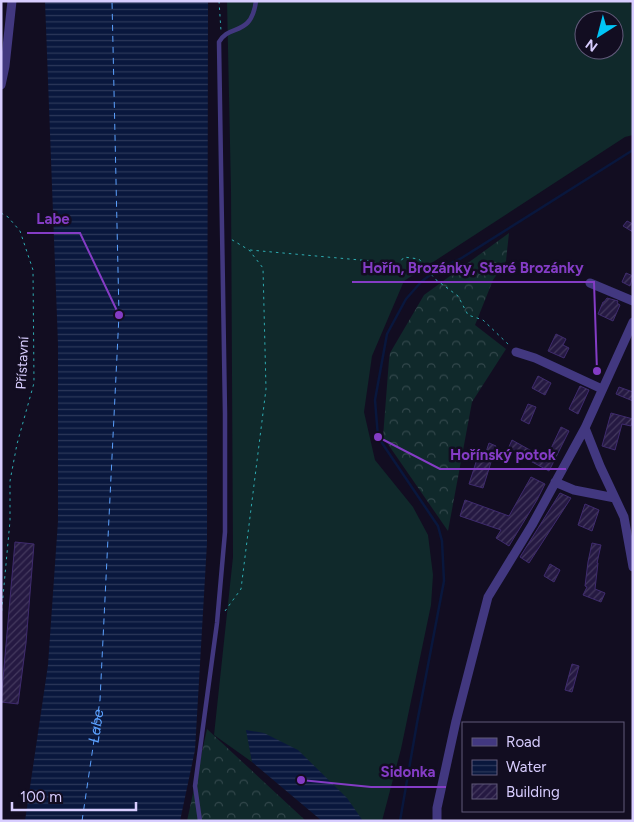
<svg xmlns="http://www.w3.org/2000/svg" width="634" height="822" font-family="Figtree,sans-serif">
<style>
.grass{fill:#10292b;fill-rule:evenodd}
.forest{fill:url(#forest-crowns)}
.water{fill:url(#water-rules)}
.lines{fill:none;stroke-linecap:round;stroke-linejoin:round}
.stream{stroke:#09173d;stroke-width:2.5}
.ferry{stroke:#5ba1ff;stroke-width:1;stroke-dasharray:6 5;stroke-linecap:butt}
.building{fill:url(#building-hatch);stroke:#3f2b6e}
.path{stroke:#2eacb2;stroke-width:1;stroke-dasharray:2.5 4;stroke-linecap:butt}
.service{stroke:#423880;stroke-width:4.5}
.minor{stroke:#423880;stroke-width:9}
.labels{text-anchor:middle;stroke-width:5;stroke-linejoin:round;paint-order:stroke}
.street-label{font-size:14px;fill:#d8cdff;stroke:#120d21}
.water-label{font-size:15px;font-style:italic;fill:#5ba1ff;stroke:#120d21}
.leader{fill:none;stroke:#843cc5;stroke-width:2}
.callout-dot{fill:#843cc5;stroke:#120d21;stroke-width:2}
.callout-label{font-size:15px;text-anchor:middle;font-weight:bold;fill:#843cc5;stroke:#120d21;stroke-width:5;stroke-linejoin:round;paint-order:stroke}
</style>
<defs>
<pattern id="forest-crowns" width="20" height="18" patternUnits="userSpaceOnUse" patternTransform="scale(1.25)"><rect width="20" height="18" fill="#10292b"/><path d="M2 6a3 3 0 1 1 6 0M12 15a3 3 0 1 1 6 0" fill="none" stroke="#32474b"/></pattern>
<pattern id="water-rules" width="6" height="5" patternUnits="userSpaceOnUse" patternTransform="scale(1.25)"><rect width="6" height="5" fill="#09173d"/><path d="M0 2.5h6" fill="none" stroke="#2c385a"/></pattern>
<pattern id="building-hatch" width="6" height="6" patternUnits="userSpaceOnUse" patternTransform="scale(1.25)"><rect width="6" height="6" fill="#251942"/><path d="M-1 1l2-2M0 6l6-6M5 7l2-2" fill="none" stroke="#44395e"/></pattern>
</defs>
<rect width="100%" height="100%" fill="#120d21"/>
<path class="grass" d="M227,1H628L633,7V135L625,137L404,281L372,356L364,412L375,460L413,507L428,535L433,575L431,605L401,749L382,821H363L247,731L252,762L214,735L233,557L231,191ZM584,20H614V50H584Z"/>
<path class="forest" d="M509,233L506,261L493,280L475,325L506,349L472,402L448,531L383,437L389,360L390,353L424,295Z
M207,729L306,821H187Z"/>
<path class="water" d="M45,1H208L207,543L195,750L180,821H25L48,665L58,521V344Z
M246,730L264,733L298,750L347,798L363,821H322L252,762Z"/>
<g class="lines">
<path class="stream" d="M400,821L417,723L444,581L442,541L438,526L378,437L375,400L387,334L406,299L421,282L435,271L460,259L633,150"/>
<path class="ferry" id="s1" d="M82,821L100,700L119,315L112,1"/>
</g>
<path class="building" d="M627,221L633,224V232L623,226Z
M626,273L633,276L630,286L622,282Z
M607,298L618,301L617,303L620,305L613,321L598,314L603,302H604Z
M556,334L566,339L563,345L569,348L564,358L548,351Z
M538,376L551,383L545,395L532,388Z
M580,386L589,390L578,414L569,409Z
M619,387L633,392V401L616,394Z
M528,404L536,407L529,424L521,420Z
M611,413L633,419L631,426L622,424L615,450L602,446Z
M561,427L569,431L549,471L508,449L512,440L546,459Z
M489,443L496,446L483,488L469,484L478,456L484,458Z
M531,477L545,484L537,500L509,546L496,538L501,530L460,516L465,500L509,516Z
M560,493L571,498L529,563L520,557Z
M585,504L599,510L592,531L578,525Z
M15,542L34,544L26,643L18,704L1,702Z
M592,543L601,545L597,563H598L595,589L605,593L601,602L583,595L587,587L585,586L588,562Z
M550,564L560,570L554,582L544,576Z
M572,664L579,666L572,692L565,690Z"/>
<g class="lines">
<path class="path" d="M219,1L221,31
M1,213L8,217L20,231L33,270L34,383L17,444L10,481V521L1,618
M250,250L371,261L386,267L397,266L404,257L419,259L435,279L458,296L468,315L483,320L509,345
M225,611L241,589L266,389L263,268L249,250L229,238"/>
<path class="service" d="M200,821L195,786L217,623L225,532V413L219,42C229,23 251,38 256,1"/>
<path class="minor" d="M1,85L5,66L12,1
M590,283L633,301
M516,352L535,358L602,389
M585,428L600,466L624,517L633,567
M555,482L574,490L615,498
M437,821V808L456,721L488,597L532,525L585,428L633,322"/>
</g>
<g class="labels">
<g class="street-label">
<text transform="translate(22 363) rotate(-87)" y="5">Přístavní</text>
</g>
<g class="water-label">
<text dy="5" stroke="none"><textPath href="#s1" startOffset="96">Labe</textPath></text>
</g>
</g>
<path class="leader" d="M119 315L80 233H27M597 371L594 282H352M378 437L440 469H566M301 780L371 787H446"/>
<g class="callout-dot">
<circle cx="119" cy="315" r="5"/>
<circle cx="597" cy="371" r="5"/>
<circle cx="378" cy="437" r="5"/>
<circle cx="301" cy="780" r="5"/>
</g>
<g class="callout-label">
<text x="53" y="224">Labe</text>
<text x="473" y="273">Hořín, Brozánky, Staré Brozánky</text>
<text x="503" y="460">Hořínský potok</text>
<text x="408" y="777">Sidonka</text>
</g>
<rect width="634" height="822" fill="none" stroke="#d8cdff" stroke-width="5"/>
<rect x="462" y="722" width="162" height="90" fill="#120d21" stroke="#615a7a"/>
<rect x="472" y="738" width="25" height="8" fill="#423880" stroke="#615a7a"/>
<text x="506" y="747" font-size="15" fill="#d8cdff">Road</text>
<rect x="472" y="760" width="25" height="15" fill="url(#water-rules)" stroke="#615a7a"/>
<text x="506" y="772" font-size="15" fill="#d8cdff">Water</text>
<rect x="472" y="784" width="25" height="15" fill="url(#building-hatch)" stroke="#615a7a"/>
<text x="506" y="797" font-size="15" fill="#d8cdff">Building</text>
<g transform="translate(599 35) rotate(216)"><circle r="24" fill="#120d21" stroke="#615a7a"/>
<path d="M0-4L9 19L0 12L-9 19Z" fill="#00c5f7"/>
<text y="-8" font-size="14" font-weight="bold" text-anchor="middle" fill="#d8cdff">N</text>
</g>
<path d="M12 802v8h124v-8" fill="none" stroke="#d8cdff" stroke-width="2.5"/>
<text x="20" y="802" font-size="15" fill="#d8cdff" stroke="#120d21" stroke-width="4" paint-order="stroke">100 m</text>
</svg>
